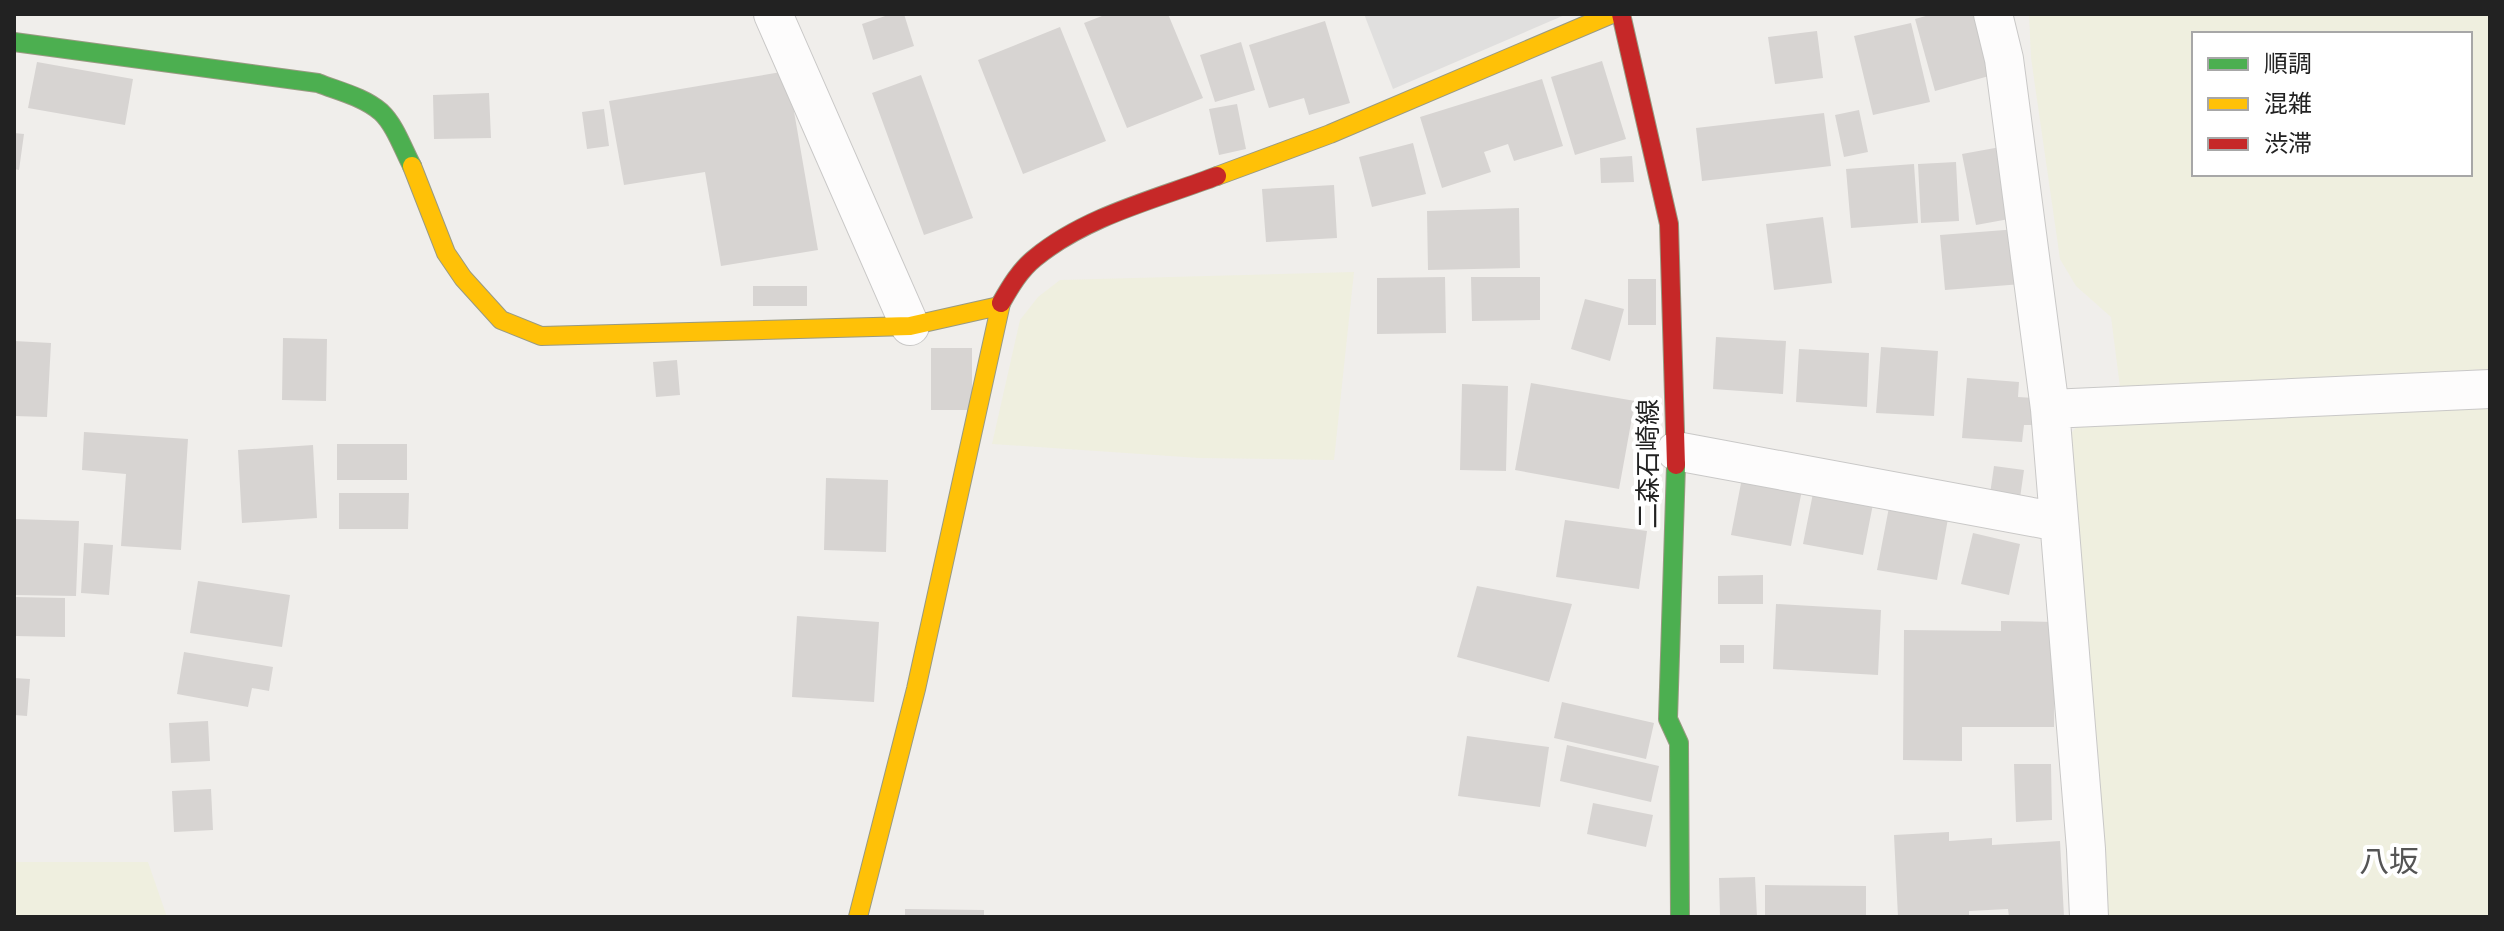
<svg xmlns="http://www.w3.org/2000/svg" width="2504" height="931" font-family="Montserrat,'Noto Sans JP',sans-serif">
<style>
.farmland{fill:#efefdf;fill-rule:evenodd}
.parking{fill:#e0dfde}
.building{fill:#d7d4d2}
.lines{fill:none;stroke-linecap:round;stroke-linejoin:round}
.street-casing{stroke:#c9c8c7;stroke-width:40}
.fast-casing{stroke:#999a82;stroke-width:20}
.slow-casing{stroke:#999a82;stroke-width:20}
.jam-casing{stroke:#999a82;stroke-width:20}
.street{stroke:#fdfcfc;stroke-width:38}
.fast{stroke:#4caf50;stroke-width:18}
.slow{stroke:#ffc107;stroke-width:18}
.jam{stroke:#c62828;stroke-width:18}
.labels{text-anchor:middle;stroke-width:8;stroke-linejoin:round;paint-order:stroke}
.street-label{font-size:26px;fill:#222;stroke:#fff}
.quarter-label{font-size:30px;fill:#555;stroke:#fff}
</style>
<rect width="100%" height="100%" fill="#f0eeeb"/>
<path class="farmland" d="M2029,14H2490V369L2120,387L2111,317L2076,286L2060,259L2031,58ZM2194,34H2470V174H2194Z
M1354,272L1334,460L1199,458L992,444L1020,320L1038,297L1060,280Z
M2490,400V917H2104L2066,439L2082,421Z
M14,862H148L167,917H14Z"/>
<path class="parking" d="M1364,14H1567L1393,89Z"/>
<path class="building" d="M891,14H904L914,46L873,60L862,24Z
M1107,14H1168L1203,98L1127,128L1084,23Z
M1933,14H1979L1985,35L1979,37L1989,76L1935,91L1915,19Z
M1325,21L1350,103L1309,115L1304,98L1269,108L1249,45Z
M1911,23L1930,102L1873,115L1854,36Z
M1060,27L1106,141L1023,174L978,60Z
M1817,31L1823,78L1775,84L1768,37Z
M1241,42L1255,90L1215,102L1200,55Z
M1602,61L1626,139L1575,155L1551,77Z
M37,62L133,79L125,125L28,108Z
M787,71L818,250L721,266L705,172L624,185L609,101Z
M921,75L973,218L924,235L872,93Z
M1542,79L1563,146L1514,161L1508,144L1484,152L1491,172L1442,188L1420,117Z
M489,93L491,138L434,139L433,95Z
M1237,104L1246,149L1219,155L1209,109Z
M604,109L609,146L587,149L582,112Z
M1859,110L1868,152L1844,157L1835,115Z
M1824,113L1831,166L1702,181L1696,128Z
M14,133L24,134L19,170L14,169Z
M1413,143L1426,194L1372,207L1359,157Z
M2006,146L2020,217L1976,225L1962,154Z
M1632,156L1634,182L1601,183L1600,158Z
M1956,162L1959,221L1921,223L1918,164Z
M1914,164L1918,223L1851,228L1846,169Z
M1334,185L1337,238L1266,242L1262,189Z
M1519,208L1520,268L1428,270L1427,211Z
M1823,217L1832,283L1774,290L1766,224Z
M2018,229L2022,284L1945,290L1940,235Z
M1445,277L1446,333L1377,334V278Z
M1471,277H1540V320L1472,321Z
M1628,279H1656V325H1628Z
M753,286H807V306H753Z
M1585,299L1624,309L1610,361L1571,349Z
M1716,337L1786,341L1783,394L1713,389Z
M283,338L327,339L326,401L282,400Z
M14,341L51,343L47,417L14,416Z
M1881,347L1938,351L1934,416L1876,413Z
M931,348H972V410H931Z
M1799,349L1869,353L1867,407L1796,402Z
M677,360L680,395L656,397L653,362Z
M1967,378L2019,382L2018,397L2034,398L2032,425H2024L2022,442L1962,438Z
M1531,383L1635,401L1619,489L1515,470Z
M1462,384L1508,386L1506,471L1460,470Z
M84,432L188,439L181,550L121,546L126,474L82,470Z
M337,444H407V480H337Z
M313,445L317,518L242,523L238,450Z
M1994,466L2024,470L2020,498L1990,494Z
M826,478L888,480L886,552L824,550Z
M1742,478L1802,490L1791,546L1731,535Z
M1814,488L1874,499L1863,555L1803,544Z
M339,493H409L408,529H339Z
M1890,502L1949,513L1937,580L1877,570Z
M14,519L79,521L76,596L14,595Z
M1565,520L1647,531L1639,589L1556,577Z
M1973,533L2020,544L2009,595L1961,584Z
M84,543L113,545L109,595L81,593Z
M1763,575V604H1718V576Z
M198,581L290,595L282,647L190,633Z
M1477,586L1572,604L1549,682L1457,657Z
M14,597L65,598V637L14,636Z
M1776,604L1881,610L1878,675L1773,669Z
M797,616L879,622L874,702L792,697Z
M2001,621L2055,622L2054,727H1962V761L1903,760L1904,630L2001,631Z
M1720,645H1744V663H1720Z
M184,652L273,667L269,691L252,688L248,707L177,694Z
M14,678L30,679L27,716L14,715Z
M1562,702L1654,723L1646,759L1554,738Z
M208,721L210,761L171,763L169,723Z
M1467,736L1549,747L1540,807L1458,796Z
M1567,745L1659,766L1651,802L1560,781Z
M2014,764H2051L2052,820L2016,822Z
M211,789L213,830L174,832L172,791Z
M1593,803L1653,815L1646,847L1587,834Z
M1949,832V841L1992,838V845L2060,841L2064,917H2009L2008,909L1969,911V916L1898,917L1894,835Z
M1755,877L1757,917H1720L1719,878Z
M1765,885L1866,886V917H1765Z
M905,909L984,910V917H905Z"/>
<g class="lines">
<defs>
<path id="street" d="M773,14L910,326
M1993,14L2004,59L2050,409L2086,849L2089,917
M2050,409L2490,389
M1676,451L2059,522"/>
<path id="fast" d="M14,42L318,83C338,91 364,97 381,112C395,125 403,149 412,166
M1676,465L1668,719L1679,743L1680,917"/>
<path id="slow" d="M412,166L446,253L463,278L501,320L541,336L910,326L999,306
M1217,176L1330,134L1612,14
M858,917L916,689L1001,303"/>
<path id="jam" d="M1621,14L1669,224L1676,465
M1001,303C1010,287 1020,270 1035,258C1086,216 1156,199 1217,176"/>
</defs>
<use href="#street" class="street-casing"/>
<use href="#fast" class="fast-casing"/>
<use href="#slow" class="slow-casing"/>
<use href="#jam" class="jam-casing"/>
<use href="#street" class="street"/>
<use href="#fast" class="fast"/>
<use href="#slow" class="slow"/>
<use href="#jam" class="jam"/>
</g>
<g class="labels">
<g class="street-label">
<text transform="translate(1648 464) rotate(-90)" y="9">二森石崎線</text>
</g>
<g class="quarter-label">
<text x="2389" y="872">八坂</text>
</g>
</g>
<rect width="2504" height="931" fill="none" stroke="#222222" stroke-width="32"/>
<rect x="2192" y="32" width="280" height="144" fill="#ffffff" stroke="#a7a7a7" stroke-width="2"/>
<rect x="2208" y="58" width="40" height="12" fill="#4caf50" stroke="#a7a7a7" stroke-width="2"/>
<text x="2264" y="72" font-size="24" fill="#222222">順調</text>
<rect x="2208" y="98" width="40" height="12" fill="#ffc107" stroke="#a7a7a7" stroke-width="2"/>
<text x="2264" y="112" font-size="24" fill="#222222">混雑</text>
<rect x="2208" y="138" width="40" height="12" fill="#c62828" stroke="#a7a7a7" stroke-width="2"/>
<text x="2264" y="152" font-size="24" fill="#222222">渋滞</text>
</svg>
